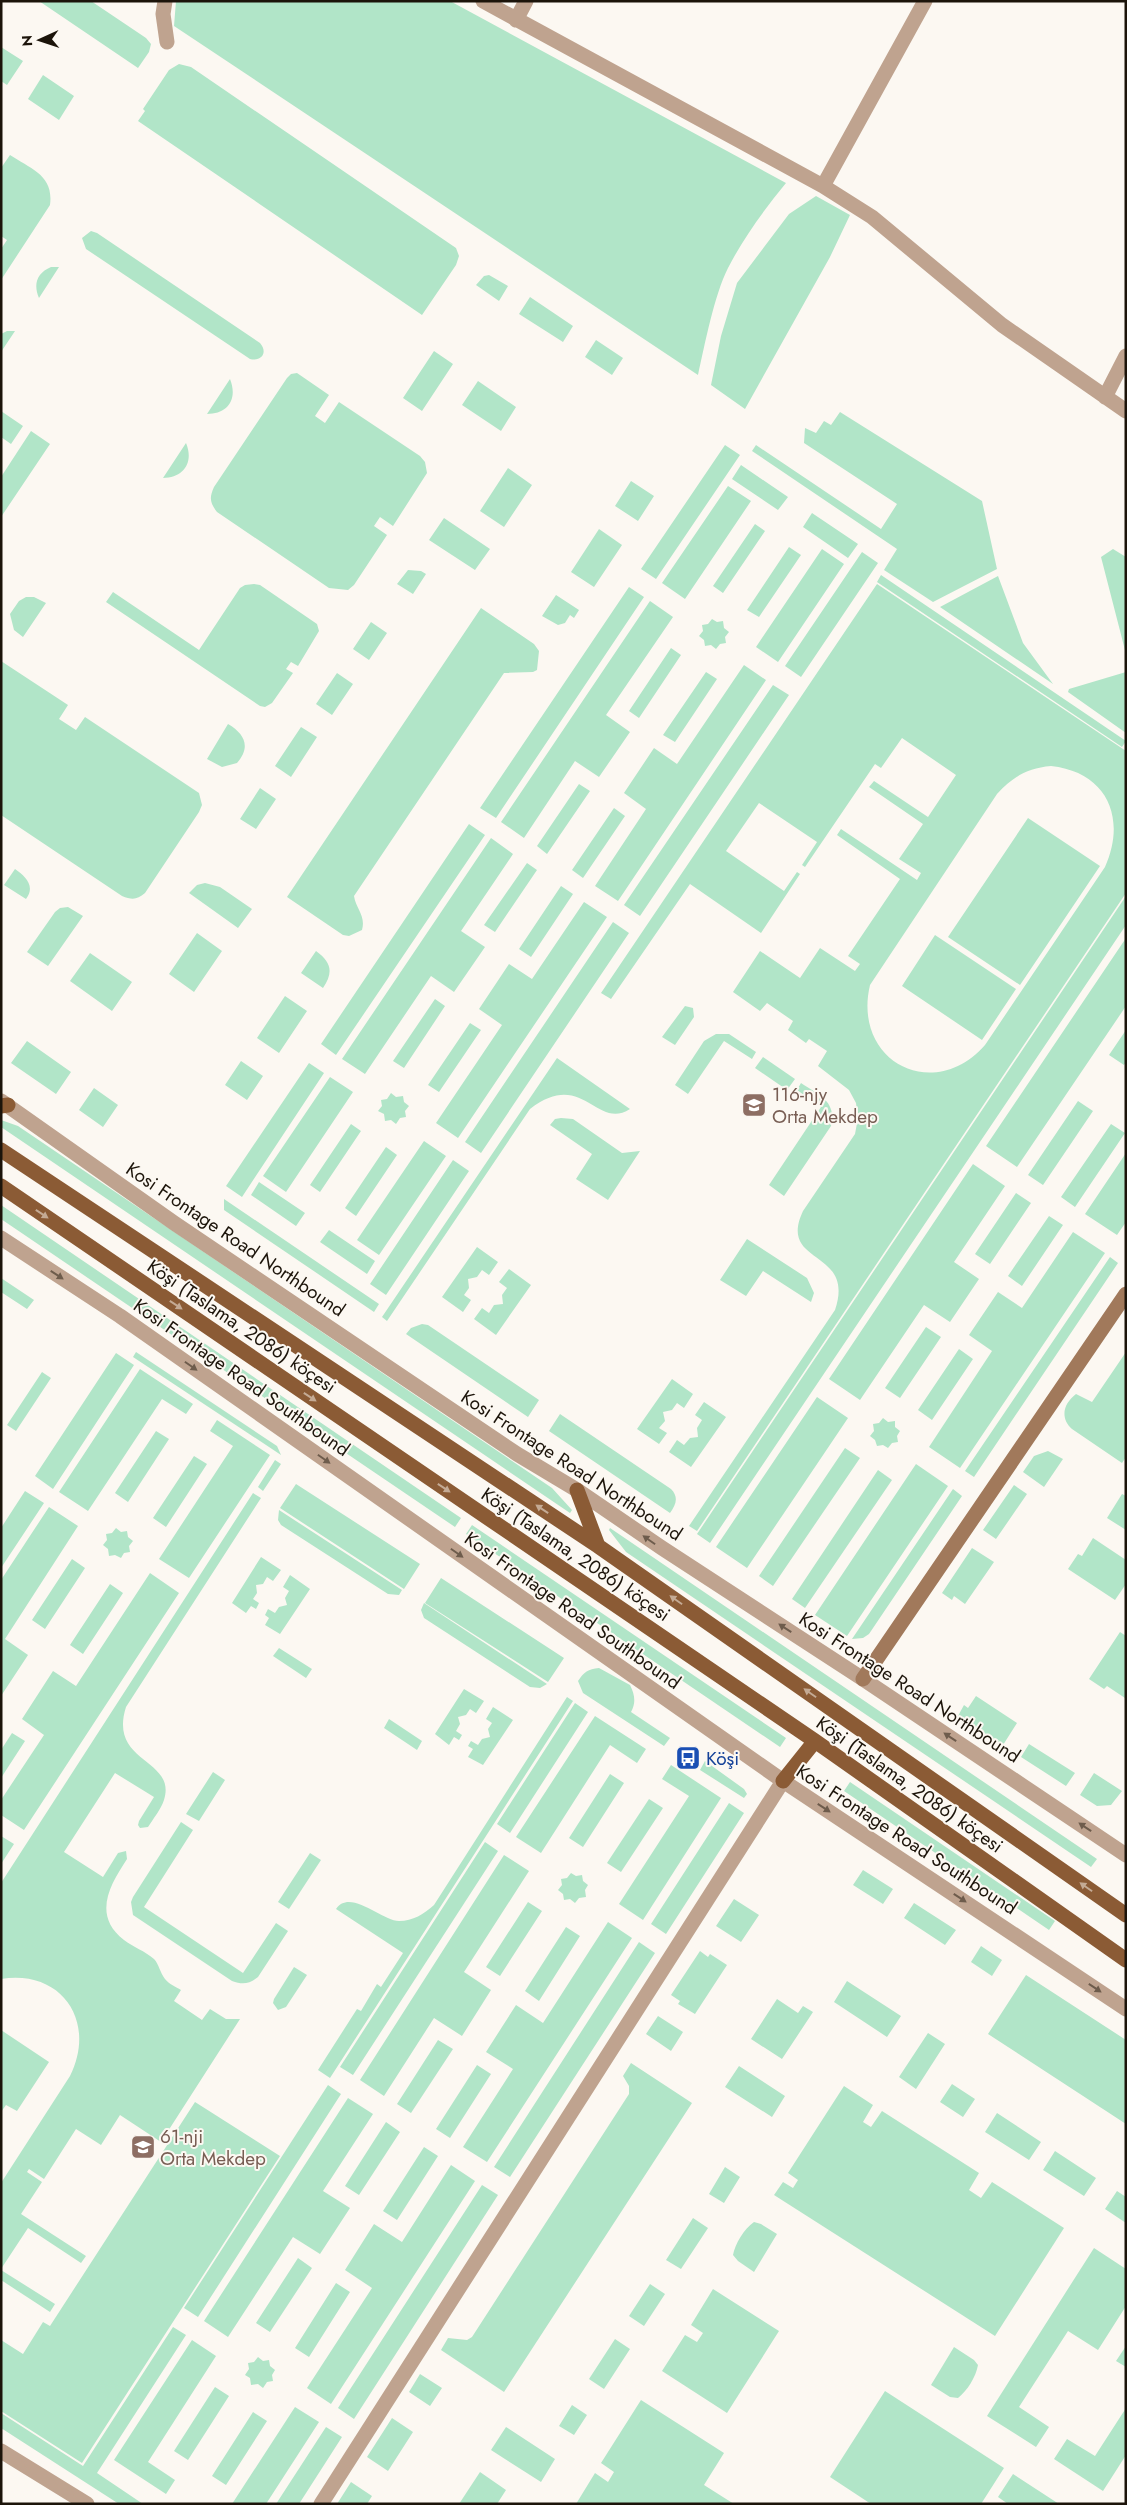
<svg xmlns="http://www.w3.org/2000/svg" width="1127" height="2505" font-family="Jost,sans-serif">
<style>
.green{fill:#b1e5c8;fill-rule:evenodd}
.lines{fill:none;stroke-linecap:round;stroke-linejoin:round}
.street{stroke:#bfa38f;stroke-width:15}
.secondary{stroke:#a1795b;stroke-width:15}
.primary{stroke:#8b5b35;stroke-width:15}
.oneway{fill:#c4aa94}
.oneway2{fill:#6e5c4c}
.labels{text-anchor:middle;stroke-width:4;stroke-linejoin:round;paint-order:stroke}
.education-label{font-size:19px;fill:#785e54;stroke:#fcf8f2;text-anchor:start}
.street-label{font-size:19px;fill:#1c140a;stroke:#fcf8f2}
.transit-label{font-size:19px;fill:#164399;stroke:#fcf8f2;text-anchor:start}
</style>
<rect width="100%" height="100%" fill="#fcf8f2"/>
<path class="green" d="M39,1H91L146,38L151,44L149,52L138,68Z
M176,1H450L786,183C764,210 744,237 728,268C714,296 705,344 698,375L174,26Z
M1,47L23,61L7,85L1,81Z
M179,64L191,67L456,248L459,256L456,265L422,315L138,121L145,111L143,109L169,70Z
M43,75L74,96L59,120L28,99Z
M10,155C31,169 54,175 50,205L1,280V249L7,240L1,236V168Z
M816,196L850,215L830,257L745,409L711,385L721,336L737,283L789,214Z
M91,231L97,233L260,343C268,352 262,362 250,359L86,249L82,238Z
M51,267H59L39,298C33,284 37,273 51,267Z
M489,275L508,286L499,301L476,285L484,276Z
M530,297L573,326L563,342L519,314Z
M7,331H15L1,352V334Z
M596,340L623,358L612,375L585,357Z
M434,351L453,364L422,411L403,398Z
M297,373L329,395L315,416L325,423L339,402L420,456L425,462L427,473L393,526L380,517L374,526L387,535L354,585L348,590L329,588L217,512C210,503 209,498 214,487L287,378L291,374Z
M230,379C238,399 228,414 207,414Z
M478,381L516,407L501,431L462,405Z
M1,411L23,426L11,444L1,437Z
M840,412L982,501L997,569L933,602L884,570L897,549L752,451L756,445L881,529L897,504L804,443L805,428L816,433L824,421L831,425Z
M31,431L50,444L1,517V477Z
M186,443C194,462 184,478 163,478Z
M725,445L740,455L656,579L641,569Z
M741,465L788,497L778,510L732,479Z
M508,468L532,485L504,527L480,511Z
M631,481L654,496L638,521L615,506Z
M728,486L751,501L685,599L662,583Z
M812,513L858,544L848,558L803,527Z
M444,518L490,549L475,570L429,540Z
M755,524L765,531L723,593L713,586Z
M599,529L622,545L594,587L571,572Z
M789,547L801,555L759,617L747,610Z
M822,549L844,564L778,662L756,647Z
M1113,549L1126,557V654L1101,557Z
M862,552L878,563L801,677L785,666Z
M408,570L421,571L426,574L413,594L397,584Z
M881,575L1126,741L1122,747L877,582Z
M998,576L1023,643L1053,684L940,607Z
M254,584L260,585L317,624L319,631L298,666L291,662L286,669L293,673L272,703L265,707L260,706L106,602L113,592L199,650L240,588L245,585Z
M877,584L1126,751V893L697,1531L689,1526L835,1310C856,1248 777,1266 803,1211L855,1134L858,1118L856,1103L849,1090L818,1066L827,1051L809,1039L806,1043L788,1030L793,1021L767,1003L760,1011L733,992L760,951L800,978L820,948L855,971L860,964L848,956L900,879L837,835L841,829L917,880L921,873L899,859L923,824L869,787L874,781L928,817L956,775L902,738L881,768L875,764L805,867L802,865L817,842L759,803L726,851L784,891L797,872L800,874L761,933L690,884L611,999L601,993ZM1051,766C1107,772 1127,818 1105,867L985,1045C933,1104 852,1061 870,985L997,794C1013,777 1027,768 1051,766Z
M629,587L644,597L496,818L480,808Z
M556,595L579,610L574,618L570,615L565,623L558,625L542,616Z
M26,597H34L46,603L23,637L14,630L10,614L19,601Z
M650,601L673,617L606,715L630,732L599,777L575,761L524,838L501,822Z
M481,608L534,644L539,651L537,670L533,672L504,673L354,896C356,909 366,916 362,930L349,936L343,935L287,897Z
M712,619L717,622L723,621L724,628L729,632L725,637L726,643L720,644L716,649L711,645L705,646L704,640L699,636L703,631L702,625L708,624Z
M371,622L387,633L369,660L353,649Z
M671,648L681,655L639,718L629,711Z
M1,661L68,705L59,719L76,730L85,717L199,793L202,805L199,812L145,893C137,900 132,900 122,896L1,815Z
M744,665L766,680L618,901L595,886L646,809L624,793L654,748L677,764Z
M706,672L717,679L675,742L663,735Z
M1126,672V733L1068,692L1069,689Z
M337,673L353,684L332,715L316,704Z
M773,685L789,695L640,916L624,905Z
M228,724C245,734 251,747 237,763L222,767L207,759Z
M301,727L317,737L291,777L275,766Z
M579,784L590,791L547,854L537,846Z
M260,788L276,799L256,829L240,819Z
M614,808L625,816L583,878L572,870Z
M1028,818L1100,866L1020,985L948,937Z
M469,824L485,835L336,1055L321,1044Z
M491,838L513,854L461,931L485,947L454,992L431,976L365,1074L342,1059Z
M527,863L537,870L495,932L484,925Z
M15,869C25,876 36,886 26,899L4,885Z
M205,883L220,887L252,909L238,928L189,893L197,885Z
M561,886L573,894L531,957L519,949Z
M1126,896V925L710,1543L697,1534Z
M584,902L607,917L458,1138L436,1123L502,1025L479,1009L509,964L532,979Z
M68,907L83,916L48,966L27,952L55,912L60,908Z
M613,922L629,933L481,1153L465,1142Z
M197,933L222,951L194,992L169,974Z
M935,935L1016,989L982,1040L902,986Z
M1126,938V1006L1017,1167L986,1146Z
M316,951C331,962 334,972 323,988L301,973Z
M90,953L132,982L112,1011L70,981Z
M285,996L307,1011L279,1053L257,1038Z
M435,999L445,1006L404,1068L393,1061Z
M685,1006L693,1008L694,1017L675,1045L662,1037Z
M470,1023L481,1030L439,1092L428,1085Z
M1126,1030V1062L1124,1065L1109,1055Z
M716,1034H729L756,1052L752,1059L724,1041L688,1094L675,1085L704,1041Z
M27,1041L71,1072L56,1094L11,1063Z
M763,1057L795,1079L787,1090L755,1068Z
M557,1058L630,1109C596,1131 583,1068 530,1109L387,1321L382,1317Z
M241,1061L263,1076L247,1100L225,1085Z
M309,1063L324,1073L242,1197L226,1186Z
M330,1077L353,1092L286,1192L263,1176Z
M801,1083C819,1095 837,1101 831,1126L784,1196L769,1185L821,1107L797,1090Z
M94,1088L118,1105L103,1127L79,1110Z
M391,1093L396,1097L403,1096L404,1102L409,1106L405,1111L406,1117L400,1118L396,1124L391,1120L385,1121L384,1114L378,1111L382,1106L381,1100L387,1099Z
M1078,1101L1093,1111L1043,1185L1028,1175Z
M561,1118L573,1119L622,1153L640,1151L608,1200L576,1179L592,1154L550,1125L555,1119Z
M1,1120L18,1126L552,1488L572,1510L570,1513L1,1127Z
M351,1124L361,1131L320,1192L310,1185Z
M1111,1124L1125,1133L1075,1207L1061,1197Z
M424,1141L446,1156L379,1255L357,1240Z
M386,1147L397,1155L356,1216L345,1208Z
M1126,1153V1222L1117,1235L1085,1214Z
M453,1160L469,1171L386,1295L370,1284Z
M973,1164L1005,1186L954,1262L979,1279L950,1322L924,1305L860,1400L829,1379Z
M259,1182L305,1213L296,1226L251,1195Z
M1016,1193L1031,1203L990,1264L975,1254Z
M224,1199L379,1304L374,1312L224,1210Z
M1,1205L461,1518L455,1527L1,1219Z
M1049,1216L1063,1225L1022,1286L1008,1276Z
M329,1230L375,1261L367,1274L320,1242Z
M1073,1232L1105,1253L960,1468L929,1447L992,1351L969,1335L998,1292L1022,1308Z
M747,1239L807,1278L814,1293L811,1302L763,1271L746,1296L720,1280Z
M477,1247L498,1262L489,1275L482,1270L477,1277L468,1279L469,1288L464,1295L471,1300L463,1312L442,1297Z
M1110,1257L1118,1263L974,1477L965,1471Z
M509,1269L531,1285L496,1335L474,1319L482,1308L489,1313L494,1305L503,1304L502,1295L507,1288L499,1282Z
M1,1278L34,1300L27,1309L1,1292Z
M422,1324L428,1325L539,1400L528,1417L406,1334L411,1328Z
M926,1327L941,1337L900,1398L885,1388Z
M959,1349L973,1359L932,1420L918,1410Z
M136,1352L277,1446L281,1455L133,1357Z
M1126,1352V1457L1122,1463L1072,1429C1060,1418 1063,1404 1076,1394L1092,1402Z
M116,1353L134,1365L53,1489L35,1476Z
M140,1369L193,1404L186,1414L162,1399L88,1511L59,1492Z
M42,1372L51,1378L16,1431L7,1425Z
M672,1379L693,1394L684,1408L677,1403L672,1410L663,1412L665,1421L659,1428L667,1433L659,1444L637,1429Z
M817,1397L848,1418L747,1568L716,1547Z
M704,1402L726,1417L691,1467L669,1452L677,1440L684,1445L690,1438L698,1437L697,1428L702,1420L695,1415Z
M560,1414L671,1489C679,1497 676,1505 670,1513L549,1431Z
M883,1418L888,1422L895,1421V1427L900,1431L897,1436L898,1442L892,1443L888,1448L883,1445L877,1446L875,1440L870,1436L874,1431L873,1424L879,1423Z
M217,1420L270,1455L189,1578L159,1559L233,1446L210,1431Z
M156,1431L169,1439L128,1502L115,1493Z
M845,1448L860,1458L773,1586L759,1576Z
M1048,1451L1063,1459L1044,1487L1023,1472L1034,1456Z
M194,1456L207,1464L166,1527L153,1518Z
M275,1460L281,1464L263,1491L258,1487Z
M916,1464L948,1486L847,1636L815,1615Z
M878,1470L892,1480L805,1608L792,1599Z
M296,1484L420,1564L404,1589L280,1508Z
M1014,1485L1027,1494L996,1539L983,1530Z
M953,1489L962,1496L869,1634L863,1638L852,1639Z
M25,1491L44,1503L1,1568V1528Z
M253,1493L261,1498L126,1707C108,1764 177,1758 164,1800C161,1809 153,1819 148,1827L140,1828L138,1825L139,1821L154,1797L115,1773L64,1852L103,1877L118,1853L126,1851L127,1859C110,1885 92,1915 124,1940C133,1947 145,1951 154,1959C159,1964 160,1973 165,1979C169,1984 176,1987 181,1990L174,2001L202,2020L210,2009L226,2019H240L161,2142L120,2115L101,2145L76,2129L44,2179L29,2169L27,2172L42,2182L21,2214L86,2256L81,2263L28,2228L1,2269V2183L70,2076C97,2022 62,1969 1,1979V1883Z
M1122,1494L1126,1496V1530L1107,1518Z
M49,1507L78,1526L5,1639L28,1655L1,1696V1580Z
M279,1510L402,1590L399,1595L388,1594L281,1525L278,1520Z
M472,1525L786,1738L780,1747L466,1534Z
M116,1528L121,1532L127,1531L128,1537L133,1541L129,1546L130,1552L124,1553L121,1558L115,1555L109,1556L108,1549L103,1545L107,1540L106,1534L112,1533Z
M610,1528L1097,1859L1091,1867L626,1552L609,1530Z
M1093,1538L1126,1560V1584L1115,1600L1068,1569L1078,1554L1082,1556Z
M972,1548L994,1562L965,1604L954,1596L952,1600L942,1593Z
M261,1557L281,1570L273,1581L267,1577L263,1584L256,1585L257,1593L253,1599L259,1603L256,1609L251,1606L246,1613L232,1603Z
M72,1559L85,1568L45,1629L32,1620Z
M150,1573L179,1593L24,1830L1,1815V1800L44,1735L22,1719L53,1671L76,1686Z
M290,1575L310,1589L280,1634L265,1625L269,1618L265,1615L268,1609L275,1613L279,1607L287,1605L285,1598L289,1591L283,1587Z
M441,1578L564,1658L548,1682L425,1603Z
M110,1584L123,1593L83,1654L70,1645Z
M424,1603L547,1684L540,1688L530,1687L424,1618L421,1610Z
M1120,1632L1126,1636L1125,1698L1107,1686L1104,1689L1089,1679Z
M279,1648L312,1669L306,1678L273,1656Z
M599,1668L630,1685C635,1695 636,1703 631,1712L670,1738L664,1746L583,1693L578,1681C584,1672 588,1669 599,1668Z
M464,1689L484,1701L476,1713L470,1709L466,1715L458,1717L460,1724L456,1731L462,1735L459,1740L454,1737L449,1745L435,1734Z
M976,1696L1017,1723L1003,1745L958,1716L964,1705L968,1708Z
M567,1697L573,1701L330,2078L318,2070L357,2009L361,2011L377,1984L381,1987L403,1953L336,1909C350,1888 382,1921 399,1921C413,1921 424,1914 434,1905Z
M575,1703L588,1712L510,1833L497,1824Z
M493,1707L513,1720L483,1765L468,1757L473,1749L468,1746L471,1741L478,1745L482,1739L490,1737L488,1729L492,1723L486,1719Z
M595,1716L646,1749L637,1763L610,1745L541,1853L516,1837Z
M389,1719L422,1741L417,1750L384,1728Z
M12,1733L25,1741L1,1778V1750Z
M1029,1744L1075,1773L1066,1786L1021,1757Z
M705,1761L744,1789L747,1794L744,1798L700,1770Z
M671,1765L721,1798L643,1920L619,1904L689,1796L662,1779Z
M213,1772L225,1780L199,1821L186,1814Z
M1094,1773L1122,1791L1111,1805L1097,1806L1080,1795Z
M610,1774L624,1783L583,1847L569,1838Z
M850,1782L1055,1921L1049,1930L844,1791Z
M649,1799L663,1808L621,1872L607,1863Z
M729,1803L744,1813L666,1934L651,1924Z
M181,1822L193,1830L144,1907L243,1973L276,1923L288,1931L258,1977C249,1984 243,1985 232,1981L133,1915L131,1902L133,1897Z
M1,1836L14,1844L1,1864Z
M485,1842L498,1851L353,2075L340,2067Z
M310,1853L321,1860L289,1909L278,1902Z
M504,1855L529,1871L464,1972L491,1990L462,2036L434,2018L384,2096L360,2080Z
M863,1870L893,1889L883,1904L853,1885Z
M571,1873L576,1876L582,1875L583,1881L588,1885L585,1890L586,1897L579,1898L575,1903L570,1899L564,1900L563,1894L558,1890L562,1885L561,1879L567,1878Z
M734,1899L759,1915L741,1942L716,1926Z
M528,1902L542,1911L500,1976L486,1967Z
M914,1903L956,1930L945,1945L904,1918Z
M608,1922L632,1938L487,2162L463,2147L513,2069L486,2052L516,2005L543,2023Z
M566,1927L580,1936L539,2001L525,1991Z
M639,1942L655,1953L510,2177L494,2167Z
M981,1946L1002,1960L992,1976L971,1962Z
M700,1951L708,1957L710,1954L727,1965L695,2014L678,2004L680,2001L671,1995Z
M294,1967L307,1975L286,2007L278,2010L273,2003L274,1999Z
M1026,1975L1126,2040V2124L988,2034Z
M847,1981L901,2016L887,2037L834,2002Z
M777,1999L798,2013L803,2006L813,2012L782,2059L751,2039Z
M658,2016L683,2032L671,2051L646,2034Z
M1,2030L49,2062L17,2111L6,2105L1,2112Z
M928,2033L945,2044L916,2089L899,2077Z
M438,2040L453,2049L411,2113L397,2104Z
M631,2063L692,2103L504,2392L441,2350L448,2338L467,2340L472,2337L629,2094V2086L623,2076Z
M477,2065L491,2074L450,2138L436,2129Z
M739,2066L785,2096L772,2117L725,2087Z
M952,2084L975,2099L963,2117L940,2102Z
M328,2085L341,2094L198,2317L184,2308Z
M844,2086L873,2105L863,2122L871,2127L882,2111L979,2173L969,2190L981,2198L992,2182L1064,2228L995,2336L774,2195L783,2182L793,2188L798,2180L788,2173Z
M348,2098L373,2114L323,2191L350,2208L320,2254L293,2237L228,2337L204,2321Z
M195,2102L280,2156L82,2463L1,2411V2340L23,2354L43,2322L50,2326Z
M997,2113L1041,2142L1029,2160L985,2132Z
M386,2122L400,2132L359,2195L345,2186Z
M424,2147L438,2156L397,2220L383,2211Z
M1055,2151L1096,2178L1084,2196L1043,2170Z
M451,2165L475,2181L331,2404L307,2388L372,2288L345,2270L374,2224L402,2242Z
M725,2167L740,2177L724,2203L709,2194Z
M482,2185L498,2195L354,2419L338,2408Z
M1117,2191L1126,2197V2223L1105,2209Z
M693,2218L708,2228L681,2269L666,2260Z
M754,2222L761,2224L777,2234L754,2272L738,2261L733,2255C735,2244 744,2229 754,2222Z
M1094,2248L1126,2269V2306L1098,2350L1068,2331L1019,2407L1049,2427L1036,2447L987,2416Z
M298,2258L312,2268L270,2332L256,2323Z
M1,2270L55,2304L50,2312L1,2280Z
M336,2283L350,2292L309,2357L295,2348Z
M650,2284L665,2294L644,2326L629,2316Z
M713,2289L779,2331L727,2413L662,2371L685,2335L697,2342L703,2333L691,2325Z
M173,2327L186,2335L97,2473L143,2504H119L1,2428V2413L83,2466Z
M615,2339L630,2349L604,2389L589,2379Z
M192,2340L216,2356L148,2462L175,2480L166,2494L114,2460Z
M1126,2346V2367L1116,2361Z
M954,2347L974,2360L978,2365C976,2377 967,2391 958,2398L950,2397L931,2385Z
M258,2357L263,2361L269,2360L270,2366L275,2370L272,2375L273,2381L267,2382L263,2388L258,2384L251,2385L250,2378L245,2375L249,2369L248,2363L254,2362Z
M420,2374L442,2388L430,2406L409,2392Z
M215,2387L229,2396L188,2460L174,2451Z
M885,2391L1004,2468L981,2504H871L830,2477Z
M641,2400L724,2453L704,2485L734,2504H576L595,2473L608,2482L614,2472L601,2463Z
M572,2405L587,2415L574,2435L559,2426Z
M295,2407L319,2422L266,2504H232Z
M1126,2408V2455L1103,2491L1054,2459L1067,2439L1095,2456Z
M253,2412L267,2421L226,2485L212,2476Z
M392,2418L413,2432L388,2471L367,2457Z
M326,2427L342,2437L299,2504H276Z
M506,2427L555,2459L541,2482L491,2450Z
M480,2472L506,2490L497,2504H459Z
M1013,2474L1059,2504H1008L998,2497Z
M351,2482L372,2496L367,2504H337Z"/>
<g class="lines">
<path class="street" d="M165,1L163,14L167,42
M483,1L823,186L872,217L1002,325L1126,411
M516,20L526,1
M823,186L925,1
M1105,397L1126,356
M1,1101L174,1223L517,1454L577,1490L662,1548L863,1679L1126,1855
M1,1238L120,1316L783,1781L1126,2009
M1,2451L87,2504
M321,2504L783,1781"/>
<path class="secondary" d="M863,1679L1126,1294"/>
<path class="primary" d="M1,1106L8,1105
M1,1150L598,1546L1126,1915
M1,1186L815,1741L1126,1960
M577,1490L598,1546
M783,1781L815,1741"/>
</g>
<defs><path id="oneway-solid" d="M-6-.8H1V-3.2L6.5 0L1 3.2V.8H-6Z" transform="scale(1.25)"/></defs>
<g class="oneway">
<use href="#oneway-solid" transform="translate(42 1214) rotate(34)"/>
<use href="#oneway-solid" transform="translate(176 1305) rotate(34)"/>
<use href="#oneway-solid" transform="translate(310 1397) rotate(34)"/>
<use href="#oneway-solid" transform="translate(444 1488) rotate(34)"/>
<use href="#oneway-solid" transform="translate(542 1509) rotate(-146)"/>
<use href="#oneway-solid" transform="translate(676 1600) rotate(-145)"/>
<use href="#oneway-solid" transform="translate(810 1693) rotate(-145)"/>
<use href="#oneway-solid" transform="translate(1086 1887) rotate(-145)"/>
</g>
<g class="oneway2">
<use href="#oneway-solid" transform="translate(57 1275) rotate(33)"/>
<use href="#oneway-solid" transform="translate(191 1366) rotate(35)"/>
<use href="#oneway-solid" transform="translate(324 1459) rotate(35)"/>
<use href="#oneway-solid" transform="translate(649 1540) rotate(-145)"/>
<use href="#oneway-solid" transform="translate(457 1553) rotate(35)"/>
<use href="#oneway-solid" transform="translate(785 1628) rotate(-147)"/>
<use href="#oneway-solid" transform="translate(950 1737) rotate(-146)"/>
<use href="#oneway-solid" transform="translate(824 1808) rotate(33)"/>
<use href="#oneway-solid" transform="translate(1085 1827) rotate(-146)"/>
<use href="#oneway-solid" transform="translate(960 1898) rotate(33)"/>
<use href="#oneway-solid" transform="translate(1095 1988) rotate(34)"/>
</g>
<defs>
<symbol id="school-square" viewBox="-11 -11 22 22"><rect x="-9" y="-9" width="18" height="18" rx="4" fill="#8d6e63" stroke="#fcf8f2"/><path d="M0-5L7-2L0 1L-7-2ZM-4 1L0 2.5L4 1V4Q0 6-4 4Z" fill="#fff"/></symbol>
<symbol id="bus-square" viewBox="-11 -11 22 22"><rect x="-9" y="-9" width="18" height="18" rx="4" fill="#1a4fb4" stroke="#fcf8f2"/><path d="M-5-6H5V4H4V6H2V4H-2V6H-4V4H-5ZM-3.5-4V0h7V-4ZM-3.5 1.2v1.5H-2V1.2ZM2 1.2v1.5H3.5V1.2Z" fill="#fff"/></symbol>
</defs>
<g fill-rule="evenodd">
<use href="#school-square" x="740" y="1091" width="28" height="28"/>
<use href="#bus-square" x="674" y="1744" width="28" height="28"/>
<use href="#school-square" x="129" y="2133" width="28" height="28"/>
</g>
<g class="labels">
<g class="education-label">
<text x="772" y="1101">116-njy<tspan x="772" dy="22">Orta Mekdep</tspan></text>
<text x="160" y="2143">61-nji<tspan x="160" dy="22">Orta Mekdep</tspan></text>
</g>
<g class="street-label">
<text transform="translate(236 1239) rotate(34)" y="7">Kosi Frontage Road Northbound</text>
<text transform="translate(242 1326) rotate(34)" y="7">Köşi (Taslama, 2086) köçesi</text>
<text transform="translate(242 1377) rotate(35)" y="7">Kosi Frontage Road Southbound</text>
<text transform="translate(572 1465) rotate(33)" y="7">Kosi Frontage Road Northbound</text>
<text transform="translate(576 1554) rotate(34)" y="7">Köşi (Taslama, 2086) köçesi</text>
<text transform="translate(573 1610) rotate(35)" y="7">Kosi Frontage Road Southbound</text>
<text transform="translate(910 1687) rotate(33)" y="7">Kosi Frontage Road Northbound</text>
<text transform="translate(910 1784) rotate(35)" y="7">Köşi (Taslama, 2086) köçesi</text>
<text transform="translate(907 1839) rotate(33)" y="7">Kosi Frontage Road Southbound</text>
</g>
<g class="transit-label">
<text x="706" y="1765">Köşi</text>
</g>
</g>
<rect width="1127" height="2505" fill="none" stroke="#1c140a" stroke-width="5"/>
<g transform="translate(40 40) rotate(267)" stroke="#fcf8f2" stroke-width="4" paint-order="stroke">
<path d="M0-4L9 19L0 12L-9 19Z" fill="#1c140a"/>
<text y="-8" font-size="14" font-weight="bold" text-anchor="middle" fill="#1c140a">N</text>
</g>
</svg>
